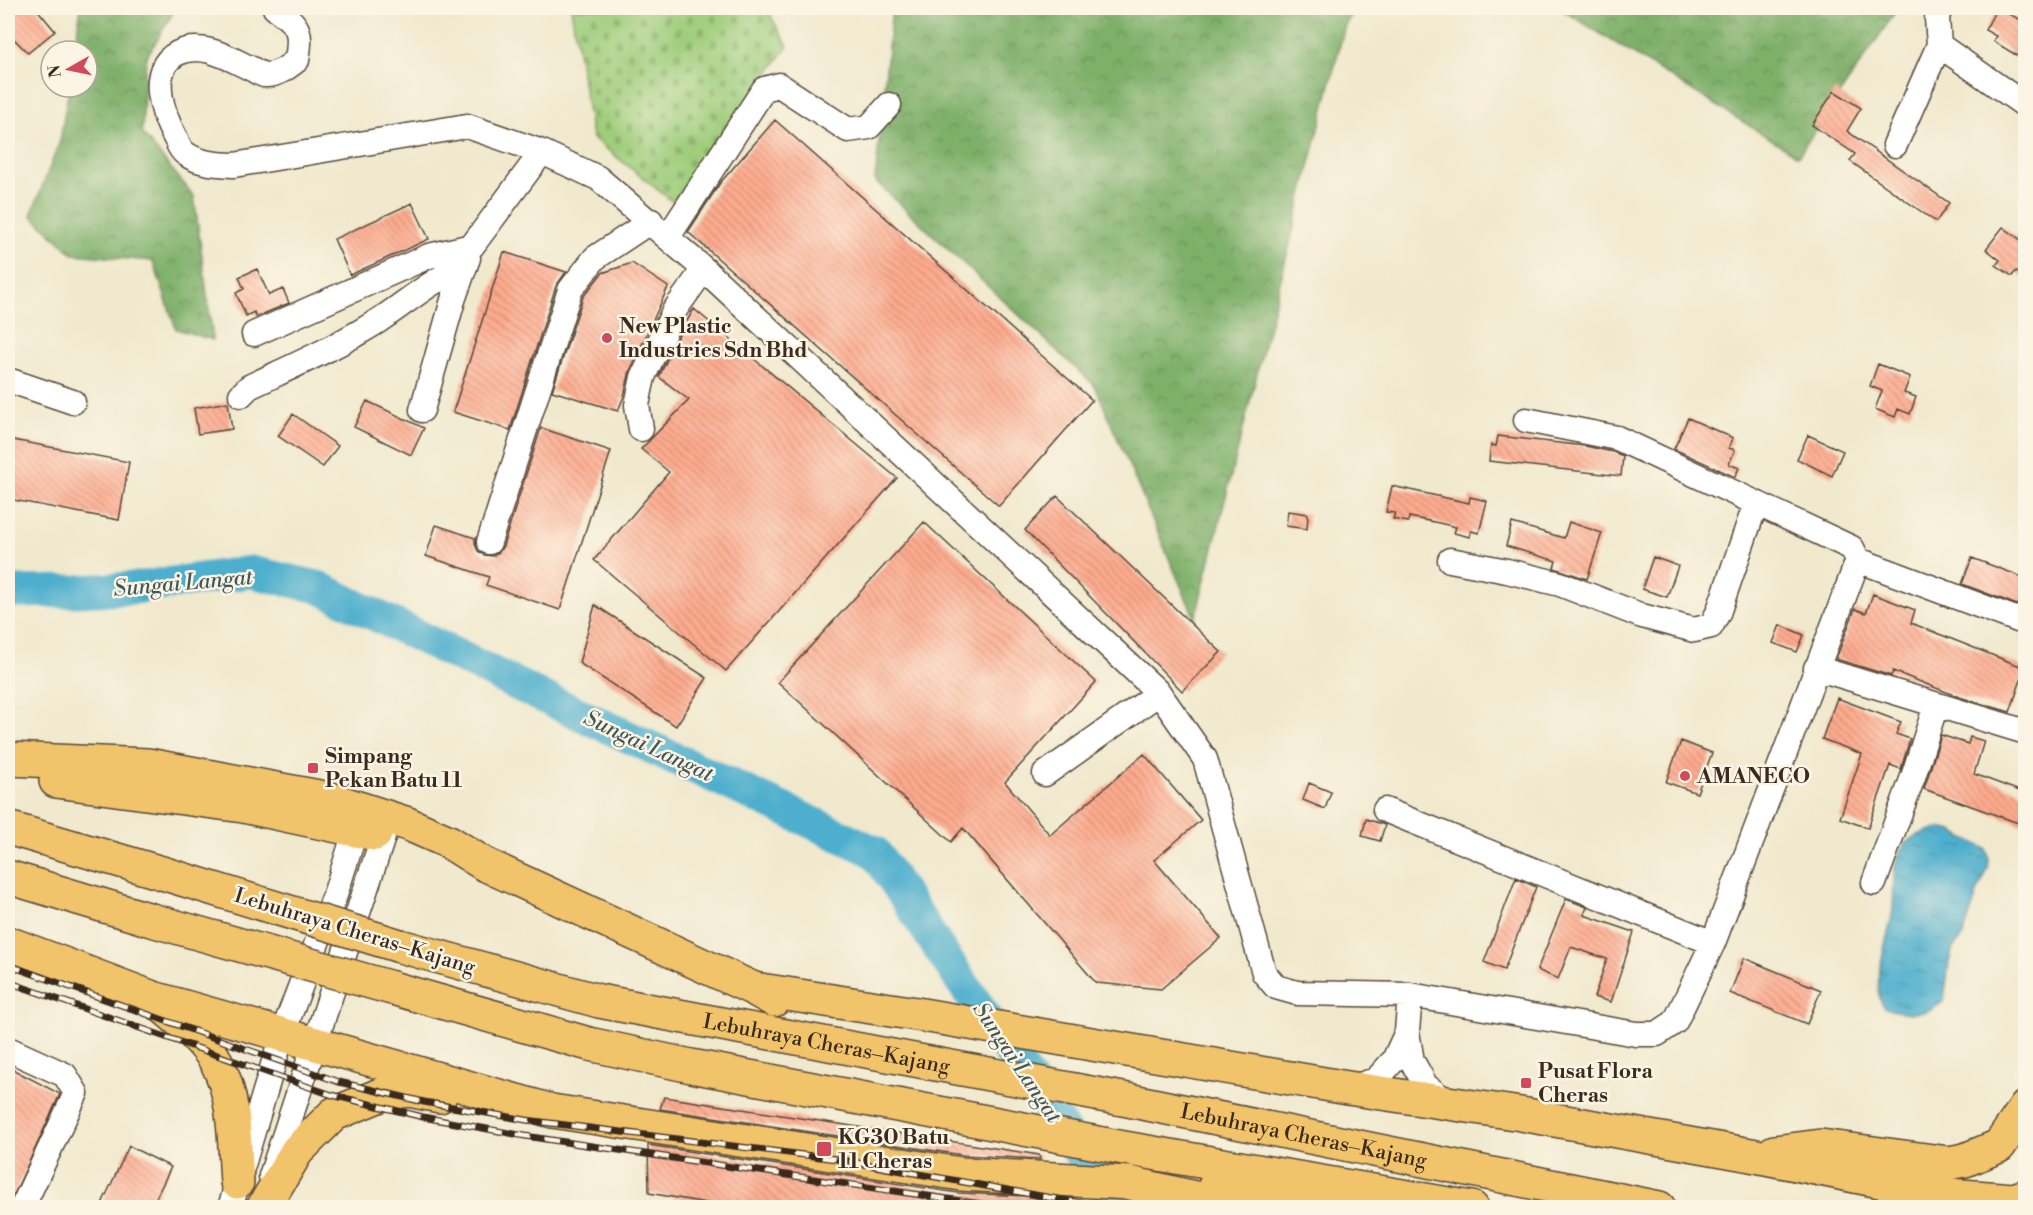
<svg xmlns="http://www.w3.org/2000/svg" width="2033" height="1215" font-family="'Libre Bodoni',serif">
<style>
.forest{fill:url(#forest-crowns);stroke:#5d6d44;stroke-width:1.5}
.cemetery{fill:url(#cemetery-stones);stroke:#6d7c4c;stroke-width:1.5}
.water{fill:url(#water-ripples);stroke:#446c76;stroke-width:1.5}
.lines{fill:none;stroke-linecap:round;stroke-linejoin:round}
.river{stroke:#4eafcd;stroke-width:33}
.building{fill:url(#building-back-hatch)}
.minor-casing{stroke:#564738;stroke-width:27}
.highway-casing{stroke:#564738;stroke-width:36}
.minor{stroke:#fff;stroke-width:24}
.highway{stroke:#f1c36a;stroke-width:33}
.rail-casing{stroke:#3b2a1e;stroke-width:7}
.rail{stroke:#fcf5e5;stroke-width:4.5;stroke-dasharray:14;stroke-linecap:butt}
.highway-bridge-casing{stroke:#564738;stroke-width:36;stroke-linecap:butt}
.highway-bridge{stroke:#f1c36a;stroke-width:33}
.poi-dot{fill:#d1495b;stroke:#fcf5e5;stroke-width:2}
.labels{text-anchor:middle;stroke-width:5;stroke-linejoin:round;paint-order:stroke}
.poi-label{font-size:21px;font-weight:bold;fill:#3b2a1e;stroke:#fcf5e5;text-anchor:start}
.street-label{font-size:21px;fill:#3b2a1e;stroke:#fcf5e5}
.water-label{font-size:22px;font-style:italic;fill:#42595b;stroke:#fcf5e5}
</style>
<defs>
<pattern id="forest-crowns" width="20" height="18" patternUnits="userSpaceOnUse" patternTransform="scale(1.5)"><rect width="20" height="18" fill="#7fb06b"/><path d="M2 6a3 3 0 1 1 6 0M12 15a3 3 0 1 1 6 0" fill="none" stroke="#698f57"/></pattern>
<pattern id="cemetery-stones" width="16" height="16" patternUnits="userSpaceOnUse" patternTransform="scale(1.5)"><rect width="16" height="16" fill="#9fcd7b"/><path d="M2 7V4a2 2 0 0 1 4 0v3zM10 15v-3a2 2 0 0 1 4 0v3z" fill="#8ab06a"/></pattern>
<pattern id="water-ripples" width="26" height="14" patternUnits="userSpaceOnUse" patternTransform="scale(1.5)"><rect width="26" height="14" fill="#4eafcd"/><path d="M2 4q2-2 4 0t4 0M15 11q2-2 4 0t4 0" fill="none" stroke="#428fa6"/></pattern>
<pattern id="building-back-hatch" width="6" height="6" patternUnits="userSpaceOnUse" patternTransform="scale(1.5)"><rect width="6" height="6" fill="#feac8f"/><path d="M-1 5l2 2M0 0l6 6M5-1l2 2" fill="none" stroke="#cf8c74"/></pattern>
</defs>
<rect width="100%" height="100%" fill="#fcf5e5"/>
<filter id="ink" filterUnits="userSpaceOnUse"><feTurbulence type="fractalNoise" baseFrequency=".0167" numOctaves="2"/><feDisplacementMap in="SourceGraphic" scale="12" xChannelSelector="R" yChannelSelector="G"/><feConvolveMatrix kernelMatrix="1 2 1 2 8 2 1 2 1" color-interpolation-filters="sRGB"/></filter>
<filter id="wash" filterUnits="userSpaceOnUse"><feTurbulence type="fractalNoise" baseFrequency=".008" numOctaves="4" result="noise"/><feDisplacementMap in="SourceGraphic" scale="24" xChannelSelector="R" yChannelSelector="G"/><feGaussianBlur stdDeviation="1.35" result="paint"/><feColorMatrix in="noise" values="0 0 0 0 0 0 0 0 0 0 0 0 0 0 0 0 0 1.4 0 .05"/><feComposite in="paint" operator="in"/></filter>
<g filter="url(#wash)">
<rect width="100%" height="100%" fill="#f0e9ce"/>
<path class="forest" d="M81,8H176L146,58L142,133L194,196L213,340L176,329L153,261L73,254L31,215L60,141L69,87H87V51H74Z
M892,8H1357L1345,25L1195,619L1095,386L875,181Z
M1559,8H1898L1798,156Z"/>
<path class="cemetery" d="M571,8H766L788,46L673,202L592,137Z"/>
<path class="water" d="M1938,828L1952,831L1986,849L1989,858L1988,869L1978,890L1963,936L1953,948L1949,962L1944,1001C1928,1014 1922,1014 1902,1012C1896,1011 1889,1011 1885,1007C1868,992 1889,935 1892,915C1896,894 1890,871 1900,852C1908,837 1924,832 1938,828Z"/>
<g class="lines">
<path class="river" d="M8,592L79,591L135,588L251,572L318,587L528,690L875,852L946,959L1117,1208"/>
</g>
<g id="blocks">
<path class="building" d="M8,8H36L55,31L28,53L8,33Z
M1997,8L2025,22L2020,33L2025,36V45L2019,57L1993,41L1996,36L1985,30Z
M1834,91L1861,108L1847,131L1949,203L1936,222L1850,161L1855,154L1812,125Z
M775,120L1092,400L999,506L688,232L720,183Z
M412,203L429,239L350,275L334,239Z
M2003,227L2025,243V279L2016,271L2012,276L1996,265L2000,260L1986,249Z
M504,252L566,272L556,286L510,430L453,412Z
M632,263L668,287L630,371L624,396L618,411L552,391L583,297L602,273Z
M257,269L269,295L283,289L289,303L256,317L254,312L246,316L236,293L244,289L239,277Z
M694,309L897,478L726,671L594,560L669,472L641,449L689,400L659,377L679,334Z
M1878,364L1910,377L1904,393L1916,397L1910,414L1898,409L1895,417L1875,409L1882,391L1870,386Z
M367,401L424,428L411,455L354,427Z
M228,402L232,429L198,434L194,408Z
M293,414L338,446L323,467L278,436Z
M1688,418L1733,438L1729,448L1735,450L1729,464L1739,468L1735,477L1674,449Z
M541,428L611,451L560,610L486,585L489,577L426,556L436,525L475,538V544L478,551L484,555L493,556L499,552L503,546Z
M1808,435L1843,451L1832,476L1797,459Z
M1498,436L1585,446L1613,452L1623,456L1621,476L1489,461L1491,445L1496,446Z
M8,439L129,462L119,520L8,499Z
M1392,486L1469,503L1470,497L1487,501L1479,533L1471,531L1470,537L1454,533L1456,527L1439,523L1409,517L1408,522L1393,519L1395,513L1386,512Z
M1057,496L1221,652L1182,691L1025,530Z
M1288,511L1308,514L1307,529L1286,526Z
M924,522L1096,682L1005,782L1050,835L1144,754L1201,820L1154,860L1221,938L1161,989L1096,983L963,828L951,842L778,682Z
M1569,522L1602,533L1587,579L1554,568L1556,561L1506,546L1512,523L1564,538Z
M1653,557L1678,566L1667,597L1642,589Z
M1972,558L2025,578V608L1962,584Z
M1873,594L1915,610L1911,623L2025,668L2010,712L1959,697L1893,671L1891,676L1836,659L1855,609L1866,613Z
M595,605L707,678L676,726L579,663Z
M1780,625L1804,635L1797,652L1773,643Z
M1837,698L1901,722L1896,734L1910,739L1901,769L1890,765L1868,828L1840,818L1862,754L1822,739Z
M1941,735L1968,744L1970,737L1984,741L1974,774L2025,793V822L2022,821L2021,824L1924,789Z
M1681,741L1712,753L1697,793L1666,782Z
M1309,783L1331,792L1325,809L1303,800Z
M1366,819L1385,825L1380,841L1362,836Z
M1516,878L1536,887L1504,970L1484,962Z
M1566,899L1587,907L1584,915L1634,932L1611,1002L1594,997L1607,959L1571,947L1558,979L1537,970Z
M1744,958L1821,990L1807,1024L1730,993Z
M12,1069L60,1094L8,1208V1079Z
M664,1097L1039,1155L1040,1159L963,1155L660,1109Z
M648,1145L958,1193L1044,1197L1045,1208H735L649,1193Z
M129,1146L171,1167L151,1208H100Z"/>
</g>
</g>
<g filter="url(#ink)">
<use href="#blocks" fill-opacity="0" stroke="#564738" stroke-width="1.5"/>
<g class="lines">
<defs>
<path id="minor" d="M275,8C299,26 302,29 297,60C288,67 277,76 264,75C261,74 255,71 252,69C230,59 203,41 178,53C146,69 163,116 176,139C178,144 181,151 186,154C200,164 218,164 234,165L467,126L542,152L598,178L704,269L1159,693L1205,759L1264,973L1276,987L1297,993L1410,995L1636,1034H1657L1675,1022L1713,943L1858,560L1852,548L1617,438L1526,420
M1939,45L1937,18L1940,8
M1895,145L1939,45L2026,106
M668,237L764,89L779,85L848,130L869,127L889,105
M254,334L429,256L472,246L542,152
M8,380L73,402
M241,395L249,387C293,366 337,347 378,321C409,301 429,281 464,267
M422,410L453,300L468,258
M641,429L637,405L643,377L674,311L704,269
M489,542L570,290L595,258L651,221
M1450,560L1507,571L1560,584L1642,616L1694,630L1711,626L1718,613L1756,503
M1858,560L2026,623
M1816,668L2026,732
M1045,774L1159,693
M1385,810L1713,943
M1874,883L1913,777L1936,705
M1410,995L1407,1032L1412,1061L1426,1086L1449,1103
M8,1049L65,1075L76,1093L22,1208
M1350,1088L1376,1080L1394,1060L1407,1032
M271,1176L383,837
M230,1208L282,1035L335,895L356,829"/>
<g id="highway">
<path d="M8,759L148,765L330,799L408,824L449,842L484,864L754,989L774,1000"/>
<path d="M56,781L243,806L375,834"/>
<path d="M8,828L162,873"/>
<path d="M8,877L148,919"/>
<path d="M8,943L153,998L552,1111L961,1174L1130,1183L1239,1208"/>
<path id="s1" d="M400,946L599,1001L1128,1100L1659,1208"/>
<path d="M392,988L589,1044L691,1066L1124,1148L1472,1208"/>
<path d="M754,989L917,1014L1348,1088L1521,1114L1751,1155L1949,1195L2013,1200L2026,1196"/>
<path d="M159,1003C179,1021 204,1039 217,1063C236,1099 234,1143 237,1182"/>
<path d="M1774,1152L1821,1146L1949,1163L1965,1160L1999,1146L2026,1107"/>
<path d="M1214,1188L1321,1208"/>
<path d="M263,1208L297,1151L334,1114L380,1095L408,1090L440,1096"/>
</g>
</defs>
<use href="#minor" class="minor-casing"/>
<use href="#highway" class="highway-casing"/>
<use href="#minor" class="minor"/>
<use href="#highway" class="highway"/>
<defs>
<path id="rail" d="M8,965L339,1082L424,1102L526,1120L836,1159L1063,1200L1117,1208
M8,982L332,1095L423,1117L525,1136L1008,1208"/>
</defs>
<use href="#rail" class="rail-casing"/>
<use href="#rail" class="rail"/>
<defs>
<path id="highway-bridge" d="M162,873L400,946
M148,919L392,988"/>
</defs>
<use href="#highway-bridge" class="highway-bridge-casing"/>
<use href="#highway-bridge" class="highway-bridge"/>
</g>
</g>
<g class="poi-dot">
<circle cx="607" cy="338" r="6"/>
<rect x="307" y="762" width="12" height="12" rx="3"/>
<circle cx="1685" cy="776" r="6"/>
<rect x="1520" y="1077" width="12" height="12" rx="3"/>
<rect x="816" y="1141" width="16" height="16" rx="3"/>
</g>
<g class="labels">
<g class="poi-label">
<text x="619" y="333">New Plastic<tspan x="619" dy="24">Industries Sdn Bhd</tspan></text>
<text x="325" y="763">Simpang<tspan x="325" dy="24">Pekan Batu 11</tspan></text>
<text x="1697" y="783">AMANECO</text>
<text x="1538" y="1078">Pusat Flora<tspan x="1538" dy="24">Cheras</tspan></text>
<text x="838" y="1144">KG30 Batu<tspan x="838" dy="24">11 Cheras</tspan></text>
</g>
<g class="street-label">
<text transform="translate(355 931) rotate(17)" y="7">Lebuhraya Cheras–Kajang</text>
<text dy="7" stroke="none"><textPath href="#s1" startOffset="438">Lebuhraya Cheras–Kajang</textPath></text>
<text dy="7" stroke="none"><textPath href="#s1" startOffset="924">Lebuhraya Cheras–Kajang</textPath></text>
</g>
<g class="water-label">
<text transform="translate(183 582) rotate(-5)" y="8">Sungai Langat</text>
<text transform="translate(649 745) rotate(25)" y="8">Sungai Langat</text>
<text transform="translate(1018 1062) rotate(56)" y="8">Sungai Langat</text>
</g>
</g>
<rect width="2033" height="1215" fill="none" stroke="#fcf5e5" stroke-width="30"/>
<g transform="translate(69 69) rotate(261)"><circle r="28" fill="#fcf5e5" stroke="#afa495" stroke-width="1.5"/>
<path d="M0-4.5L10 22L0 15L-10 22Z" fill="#d1495b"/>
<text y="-9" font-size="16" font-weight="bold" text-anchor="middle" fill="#3b2a1e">N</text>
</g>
</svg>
